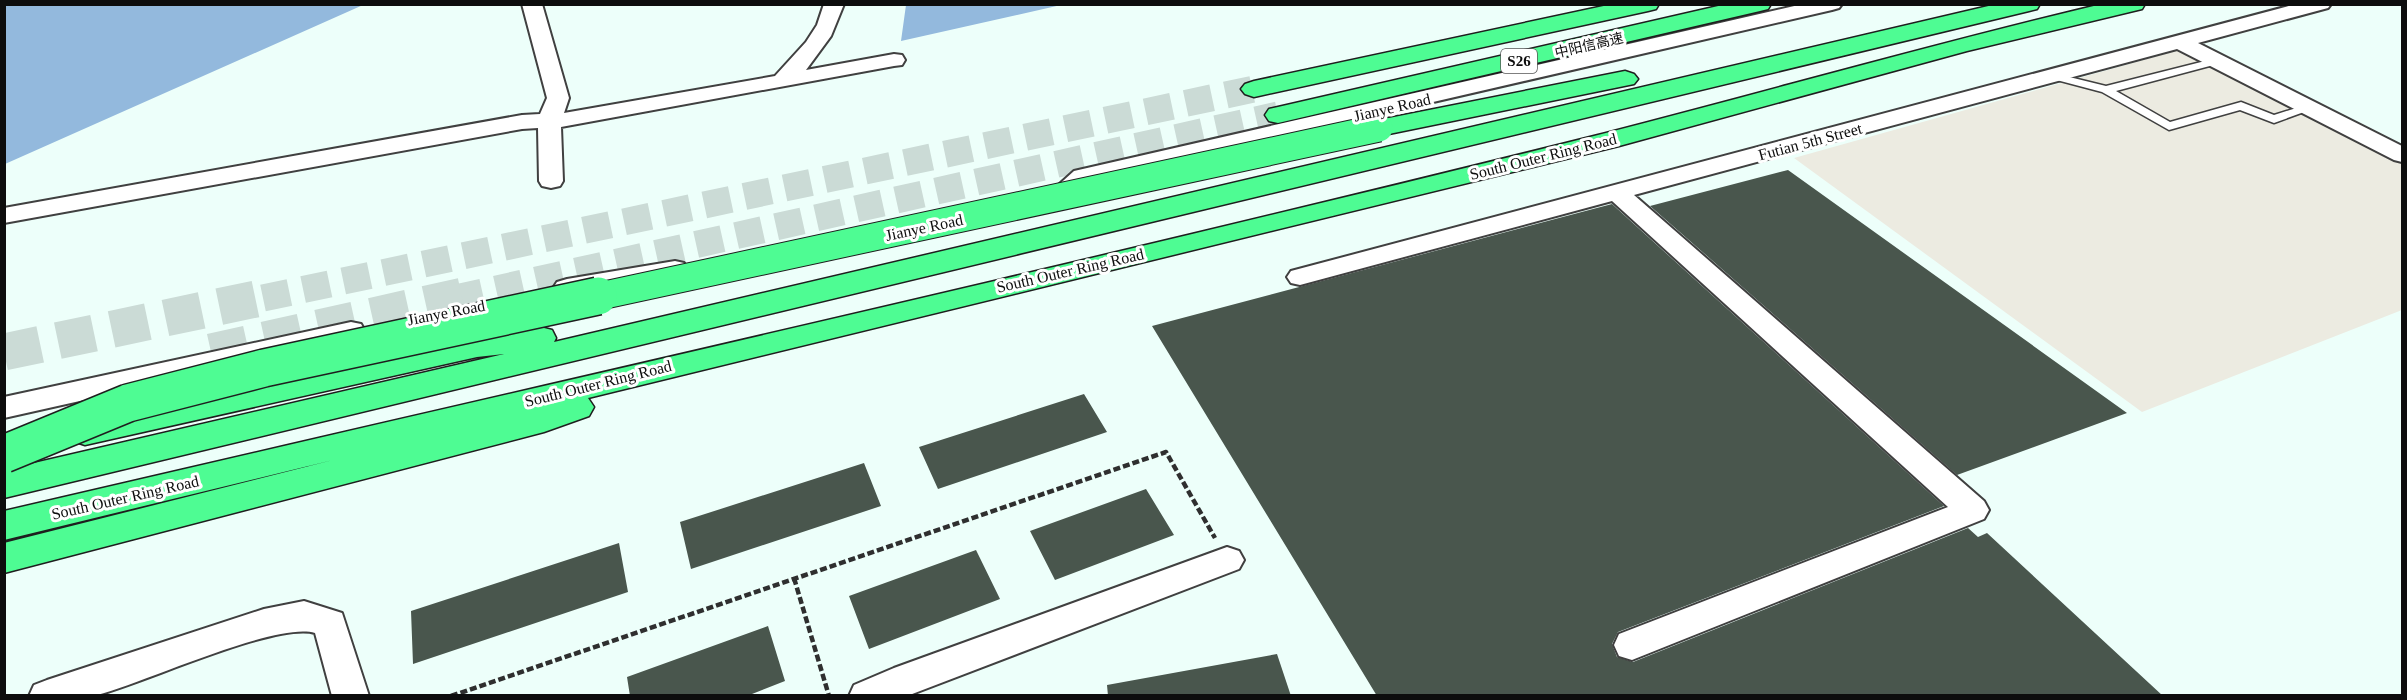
<svg xmlns="http://www.w3.org/2000/svg" width="2407" height="700" font-family="'Times New Roman','Noto Sans SC',serif">
<style>
.industrial{fill:#ecebe1}
.forest{fill:#93b9dd}
.building{fill:#49564d}
.lines{fill:none;stroke-linecap:round;stroke-linejoin:round}
.highway-tunnel-far1{stroke:#cbdbd6;stroke-width:27;stroke-dasharray:27 14;stroke-linecap:butt}
.highway-tunnel{stroke:#cbdbd6;stroke-width:37;stroke-dasharray:37 18;stroke-linecap:butt}
.lane-casing{stroke:#404040;stroke-width:3}
.street-casing{stroke:#404040;stroke-width:4}
.highway-casing{stroke:#1e1e1e;stroke-width:3}
.path{stroke:#2f2f2f;stroke-width:4.5;stroke-dasharray:7 3;stroke-linecap:butt}
.lane{fill:#fff;fill-rule:evenodd}
.street{fill:#fff;fill-rule:evenodd}
.highway{fill:#4efc93;fill-rule:evenodd}
.highway-bridge-far1-casing{stroke:#1e1e1e;stroke-width:29;stroke-linecap:butt}
.highway-bridge-casing{stroke:#1e1e1e;stroke-width:40;stroke-linecap:butt}
.highway-bridge-far1{stroke:#4efc93;stroke-width:27}
.highway-bridge{stroke:#4efc93;stroke-width:37}
.labels{text-anchor:middle;stroke-width:6;stroke-linejoin:round;paint-order:stroke}
.far-street-label{font-size:14px;fill:#0d0d0d;stroke:#fff}
.shield{fill:#fff;stroke:#565656;stroke-width:1.5}
.shield-label{font-size:15px;font-weight:bold;fill:#0d0d0d}
.street-label{font-size:16px;fill:#0d0d0d;stroke:#fff}
</style>
<rect width="100%" height="100%" fill="#edfffa"/>
<path class="industrial" d="M2179,50L2402,163V310L2142,412L1794,158Z"/>
<path class="forest" d="M5,4H363V5L5,164Z
M906,5V4L1061,5L901,41Z"/>
<path class="building" d="M1788,170L2127,413L1957,475L1650,206Z
M1612,204L1944,506L1618,632L1612,644L1617,657L1633,662L1968,528L1978,537L1987,533L2163,696H1377L1152,326Z
M1084,394L1107,432L938,489L919,447Z
M864,463L881,506L691,569L680,522Z
M1146,489L1174,535L1055,580L1030,531Z
M619,543L628,592L413,664L411,611Z
M976,550L1000,599L869,649L849,596Z
M768,626L785,681L747,696H630L627,677Z
M1277,654L1291,696H1108L1107,685Z"/>
<g class="lines">
<path class="highway-tunnel-far1" d="M263,298L1254,89
M456,298L1278,115"/>
<path class="highway-tunnel" d="M4,352L270,296
M211,352L463,296"/>
<defs>
<path id="lane" d="M2217,58L2221,59V63L2116,91L2170,122L2241,102L2274,115L2309,104L2315,108L2274,123L2240,110L2169,130L2102,92L2049,78L2047,76L2053,73L2106,86Z"/>
<path id="street" d="M522,4H542L569,98L564,113L775,76L806,42L817,25L824,4H844L831,36L806,70L894,54L902,55L905,60L902,65L894,66L561,127L563,181L560,186L551,188L542,186L539,181L538,128L522,129L4,223V208L522,115L540,114L547,98Z
M1803,4H1842L1839,8L1832,10L1091,181C1077,195 1062,210 1041,204L1038,199L1041,194L1054,189L1074,171Z
M2296,4H2331L2328,8L2198,43L2402,146V162L2394,160L2177,49L1634,195L1984,501L1989,510L1984,519L1632,660L1619,656L1614,645L1619,634L1948,507L1612,201L1300,285L1291,283L1287,277L1291,271Z
M675,261L684,263L688,269L684,275L567,297L557,294L553,288L557,282L567,279Z
M351,322L361,324L365,331L361,338L4,418V397Z
M1227,547L1239,551L1244,560L1239,569L907,696H849L854,685L894,668Z
M304,601L342,613L369,696H332L315,633C277,621 144,683 97,695C79,700 49,696 29,696L34,685L47,680L264,609Z"/>
<path id="highway" d="M1613,4H1659L1656,9L1648,11L1254,97L1245,94L1241,89L1245,84L1254,81Z
M1727,4H1771L1768,9L1760,11L1278,123L1269,121L1265,115L1269,109L1278,107Z
M1997,4H2040L2037,9L2029,11L4,498V470L504,354L477,357L85,445L73,441L67,432L73,423L85,419L477,335L540,327L552,330L556,338L554,342Z
M2102,4H2145L2142,9L1967,51L1619,146L588,398L594,407L589,416L544,432L4,573V543L333,460L4,540V511C536,387 1069,267 1598,135C1766,92 1933,44 2102,4Z
M1625,71L1634,74L1638,79L1634,84L1379,136L1370,134L1366,128L1370,122L1379,120Z"/>
</defs>
<use href="#lane" class="lane-casing"/>
<use href="#street" class="street-casing"/>
<use href="#highway" class="highway-casing"/>
<path class="path" d="M794,578L829,696
M451,696L1166,452L1215,538"/>
<use href="#lane" class="lane"/>
<use href="#street" class="street"/>
<use href="#highway" class="highway"/>
<defs>
<path id="highway-bridge-far1" d="M591,298L1379,128"/>
<path id="highway-bridge" d="M4,454L128,403L264,368L598,296"/>
</defs>
<use href="#highway-bridge-far1" class="highway-bridge-far1-casing"/>
<use href="#highway-bridge" class="highway-bridge-casing"/>
<use href="#highway-bridge-far1" class="highway-bridge-far1"/>
<use href="#highway-bridge" class="highway-bridge"/>
</g>
<g class="labels">
<g class="far-street-label">
<text transform="translate(1589 45) rotate(-13)" y="5">中阳信高速</text>
</g>
<rect class="shield" x="1501" y="49" width="36" height="24" rx="4.5"/>
<g class="shield-label">
<text x="1519" y="66">S26</text>
</g>
<g class="street-label">
<text transform="translate(1392 107) rotate(-13)" y="6">Jianye Road</text>
<text transform="translate(1810 141) rotate(-15)" y="6">Futian 5th Street</text>
<text transform="translate(1543 156) rotate(-14)" y="6">South Outer Ring Road</text>
<text transform="translate(924 227) rotate(-12)" y="6">Jianye Road</text>
<text transform="translate(1070 270) rotate(-13)" y="6">South Outer Ring Road</text>
<text transform="translate(446 312) rotate(-11)" y="6">Jianye Road</text>
<text transform="translate(598 383) rotate(-14)" y="6">South Outer Ring Road</text>
<text transform="translate(125 497) rotate(-13)" y="6">South Outer Ring Road</text>
</g>
</g>
<rect width="2407" height="700" fill="none" stroke="#0d0d0d" stroke-width="12"/>
</svg>
